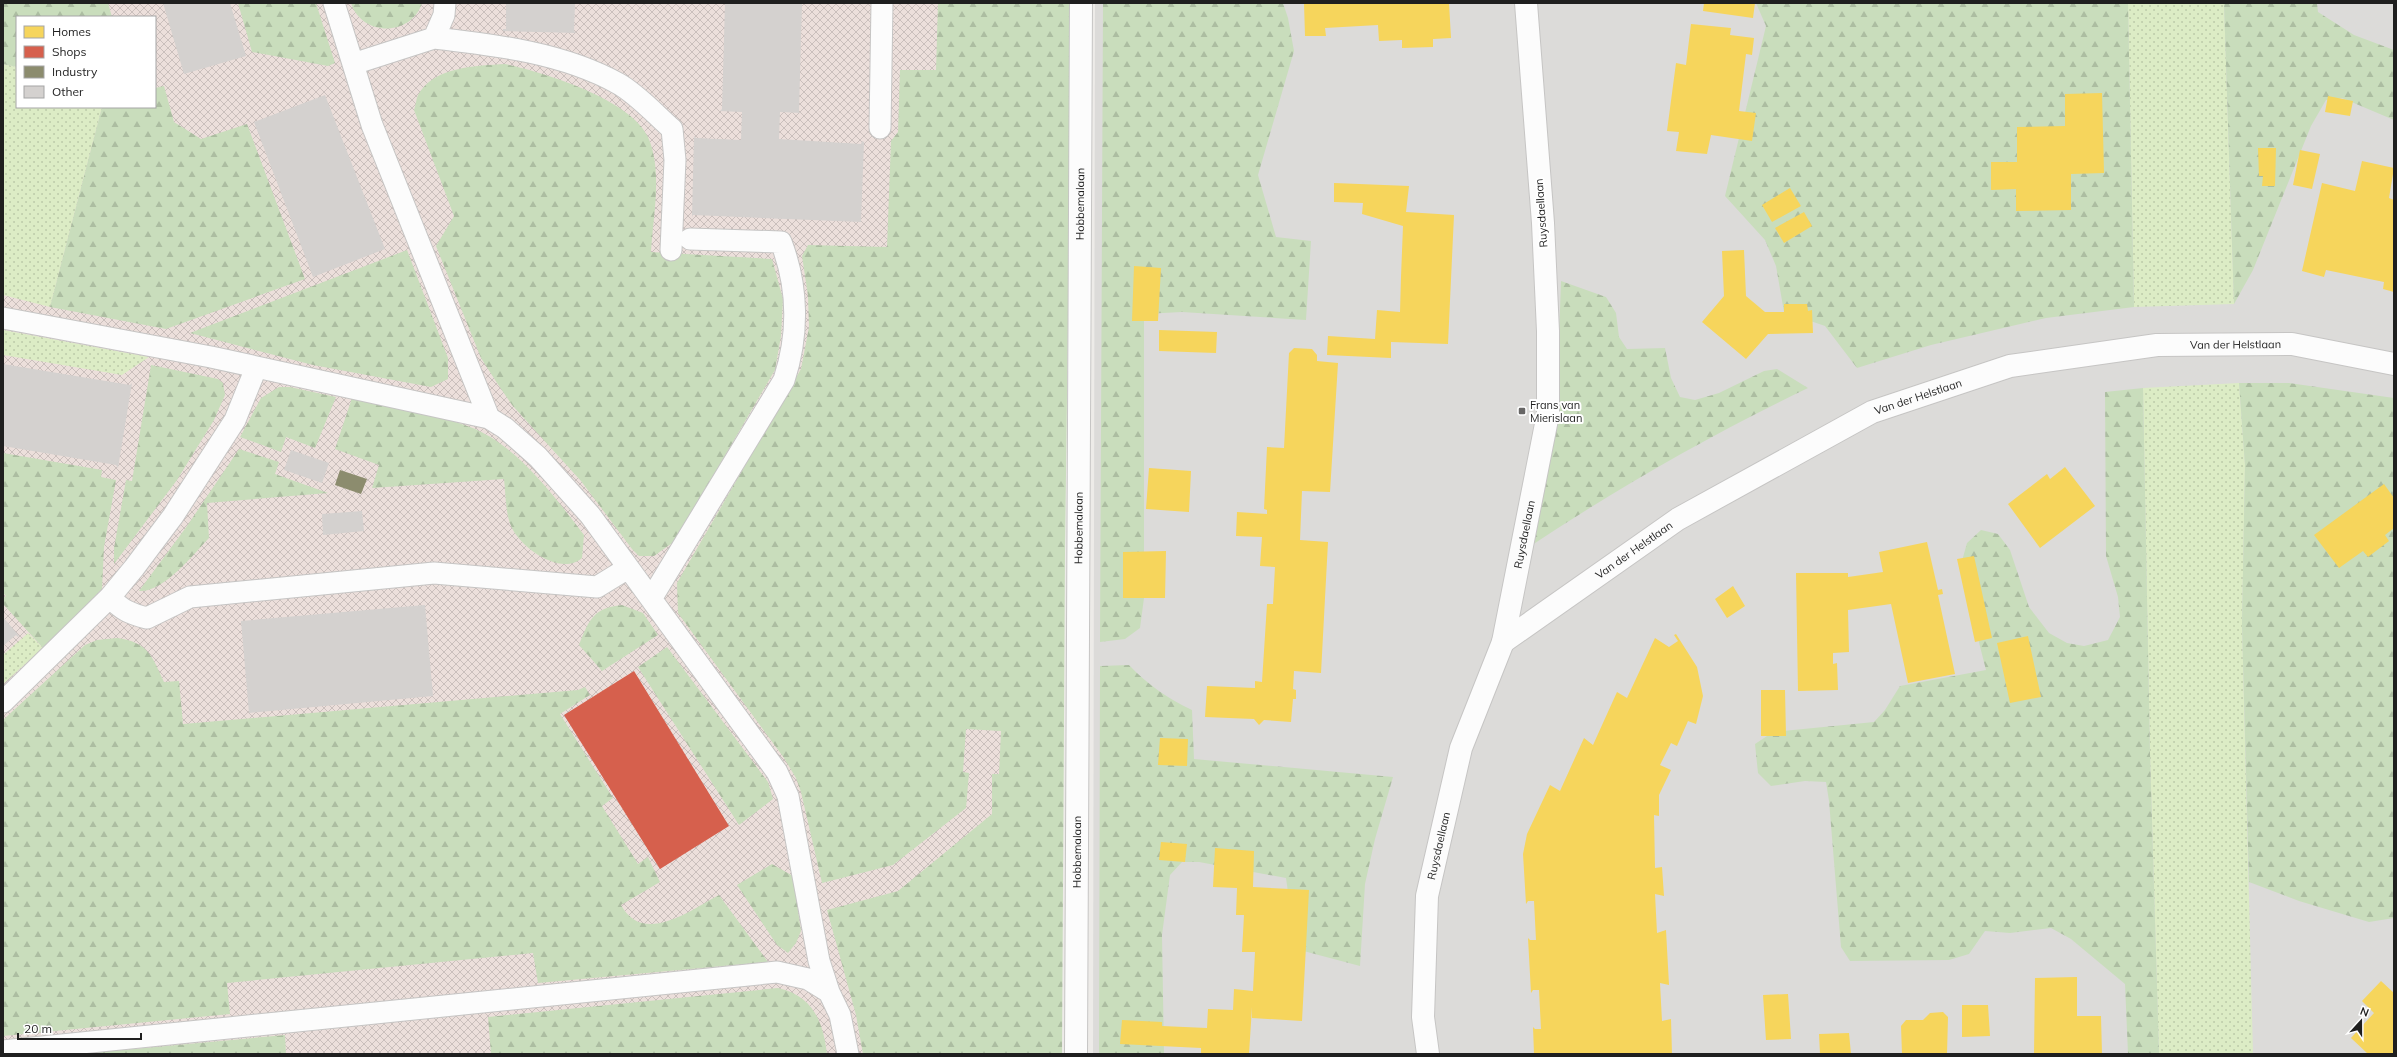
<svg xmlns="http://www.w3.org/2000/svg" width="2397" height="1057" font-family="Mulish,sans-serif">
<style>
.residential{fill:#dcdbd9}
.military{fill:url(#military-cross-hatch);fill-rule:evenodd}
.grass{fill:url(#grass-dots)}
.forest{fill:url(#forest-firs)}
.homes{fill:#f6d55c}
.shops{fill:#d6604d}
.industry{fill:#8c8c6e}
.building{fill:#d4d1cf}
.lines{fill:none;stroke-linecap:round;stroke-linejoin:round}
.service-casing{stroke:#c6c5c4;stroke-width:23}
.minor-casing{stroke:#c6c5c4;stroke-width:24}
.service{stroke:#fcfcfc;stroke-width:21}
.minor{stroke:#fcfcfc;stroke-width:22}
.poi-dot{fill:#676665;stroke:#fff;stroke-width:1.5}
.labels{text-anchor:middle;stroke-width:4;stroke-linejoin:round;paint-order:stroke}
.street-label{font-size:11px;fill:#1f1f1f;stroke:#fff}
.poi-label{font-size:11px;fill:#1f1f1f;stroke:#fff;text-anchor:start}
</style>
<defs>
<pattern id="military-cross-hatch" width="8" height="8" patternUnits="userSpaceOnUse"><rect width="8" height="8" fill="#ecdfdb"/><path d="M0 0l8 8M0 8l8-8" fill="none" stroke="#cabfbc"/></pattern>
<pattern id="grass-dots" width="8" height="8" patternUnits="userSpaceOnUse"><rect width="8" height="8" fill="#dcecc5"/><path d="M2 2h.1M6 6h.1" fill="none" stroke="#bccaa9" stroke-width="1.8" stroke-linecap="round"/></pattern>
<pattern id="forest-firs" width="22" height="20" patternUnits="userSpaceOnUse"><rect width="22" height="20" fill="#c9ddbc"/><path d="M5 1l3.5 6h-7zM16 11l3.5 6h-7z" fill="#acbda1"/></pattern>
</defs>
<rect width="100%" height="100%" fill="#edebe8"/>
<path class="residential" d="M1095,3H2394V1054H1093Z"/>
<path class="military" d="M3,3H1063L1052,1054H3ZM17,17H155V107H17Z"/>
<path class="grass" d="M2128,3H2224L2234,304L2134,307Z
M3,64L17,67V107H102L50,307L3,295Z
M3,330L149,357L122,375L3,355Z
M2239,383L2245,465L2242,624L2253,1054H2159L2150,754L2143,388Z
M28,633L43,648L3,684V655Z"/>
<path class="forest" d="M3,3H108L112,17H17V67L3,64Z
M238,3H316L335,63L328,66L252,52Z
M351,3H422C411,37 362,37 351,3Z
M938,3H1072L1065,553L1062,1054H863L856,1015L827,910L898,891L992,814V774H999L1001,731L966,729L963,772L969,773L966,808L893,865L822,883L801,792L796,778L784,758L678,613L677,583L801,369L809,327L808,296L802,256L808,245L887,247L891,141L898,132L900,70H936Z
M1103,3H1283L1288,18L1294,51L1258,175L1276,237L1311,241L1306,320L1182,312L1144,314V598L1140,628L1125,639L1100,642Z
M1756,3H2128L2134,307L2046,318L1931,345L1857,368L1825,326L1784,312L1776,266L1765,240L1725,196L1766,26Z
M2224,3H2317L2318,12L2354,35L2394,50V120L2342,98L2326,100L2311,126L2253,270L2234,304Z
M505,64C543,72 631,99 648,137C663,171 653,216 651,252L772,259L783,299L781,336L775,370L675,541L654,556H639L632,549L581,481L512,405L497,383L481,358L436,246L454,216L414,110C416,105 416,99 418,95C434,66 477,66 505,64Z
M164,86L174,122L201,139L247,124L305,279L166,329L50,307L102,107H155V88Z
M407,250L448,358V379L431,387L313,365L190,333Z
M1561,281L1606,297L1616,313L1619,337L1627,349L1665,348L1671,378L1680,397L1695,400L1719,393L1764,371L1777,369L1808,388C1710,435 1616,489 1526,549L1557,394Z
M151,365L218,379L223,383L225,395L214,420L177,480L114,564V548L126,480L132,481Z
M2239,383H2289L2394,398V918L2369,922L2299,901L2249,882L2242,624L2245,465Z
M279,387H290L336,397L315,448L286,437L281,452L240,437L261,398Z
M2143,388L2150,754L2159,1054H2128L2125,984L2071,939L2051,928L2010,933L1985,931L1969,954L1949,960L1850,961L1841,947L1829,801L1826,782L1805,781L1771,786L1758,773L1755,744L1773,732L1874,722L1885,710L1900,686L1986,670L1960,568L1967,543L1981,530L1998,534L2010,550L2029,607L2049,633L2067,643L2084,646L2108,640L2120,617L2118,597L2106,556L2105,392Z
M352,398C390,407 433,413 470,427C516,444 555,497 584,535L582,558C562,576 524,550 513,530C505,516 506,495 504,479L372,488L379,465L335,449Z
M239,449L279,462L275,474L328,493L207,503L209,538C193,555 163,593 139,591L187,526Z
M3,453L102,470L101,477L116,480L104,547L102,589L43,648L3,604V598L6,596L3,593Z
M622,605L643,613L658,635L602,671L579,645C589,619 594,608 622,605Z
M117,638C148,642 152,656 164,682L179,681L183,724L578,690L585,687L590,695L560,714L613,798L602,806L638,864L648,857L660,882L621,905C643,946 691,910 719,895L768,962L538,983L533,953L227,983L230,1014L3,1036V720L85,645L97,640Z
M667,647L768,782L773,799L739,825L638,667Z
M1129,665C1148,685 1167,698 1192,710L1194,759L1393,777L1375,839L1365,884L1360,966L1296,949L1286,878L1199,862H1182L1170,875L1162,935L1164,1054H1099L1100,666Z
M772,864L793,876L801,931L796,943L788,953L777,945L737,885Z
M778,988C813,996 823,1021 827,1054H491L488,1017Z
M285,1035L286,1054H79Z"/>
<path class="homes" d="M1304,3H1449L1451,38L1433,39V47L1402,48V40L1379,41L1378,25L1325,28L1326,36H1305Z
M1704,3H1755L1753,18L1703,11Z
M1691,24L1731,28L1730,35L1754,38L1752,55L1746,54L1739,111L1756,113L1752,141L1711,135L1707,154L1676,151L1679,132L1667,131L1676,63L1686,65Z
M2102,93L2104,173L2071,174V210L2016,211V189L1991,190V162H2017V127L2065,126V94Z
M2328,96L2353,101L2350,116L2325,112Z
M2258,148H2276L2275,186H2262L2263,176H2259Z
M2300,150L2320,154L2312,189L2293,185Z
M2362,161L2394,168L2389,198L2394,200V292L2383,289L2384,282L2326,270L2324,277L2302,271L2322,183L2355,191Z
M1334,183L1409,186L1406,212L1454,215L1448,344L1391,342V358L1327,355L1328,336L1375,339L1377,310L1400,312L1401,277L1403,226L1362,214L1363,203L1334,202Z
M1790,188L1801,206L1772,222L1762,205Z
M1804,212L1812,226L1784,243L1775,228Z
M1744,250L1746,296L1765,312H1784V304H1807L1808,311L1812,310L1813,333L1768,334L1746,359L1702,322L1724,296L1722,251Z
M1134,266L1161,268L1158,321H1132Z
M1159,330L1217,332L1216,353L1159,351Z
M1294,348L1312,349L1317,355V361L1338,363L1330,492L1302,491L1300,540L1328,542L1321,673L1294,671L1293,689L1296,690V699H1293L1291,722L1264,720L1259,725L1254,719L1205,717L1207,686L1255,688V681L1262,682L1267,604H1273L1275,567L1260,566L1262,537L1236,536L1237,512L1267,514V510L1264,509L1267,447L1284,448L1289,353Z
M2065,467L2095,506L2040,548L2008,504L2047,474L2050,479Z
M1149,468L1191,471L1189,512L1146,509Z
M2384,484L2394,498V528L2385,535L2389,541L2368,557L2363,551L2339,568L2314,535Z
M1927,542L1938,590L1942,589L1943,594L1938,595L1955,674L1908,683L1891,604L1848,610L1849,652L1833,653V664L1837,663L1838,690L1798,691L1796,573H1848V577L1883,572L1879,552Z
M1166,551L1165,598H1123V552Z
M1974,556L1992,638L1975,642L1957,559Z
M1733,586L1745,606L1727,618L1715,599Z
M1676,634L1697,667L1703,696L1696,724L1688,721L1677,746L1671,743L1660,765L1671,770L1659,795V816L1654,815L1655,868L1662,867L1664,896L1655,894L1657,933L1666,930L1669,985L1660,983L1662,1021L1671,1019L1672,1054H1534L1533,1027L1535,1029H1541L1539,990H1533L1531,993L1528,938L1530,940H1536L1534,901H1528L1526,904L1523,854L1527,834L1550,785L1560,791L1584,738L1593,745L1617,692L1627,698L1655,638L1669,647L1678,641L1674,635Z
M2028,636L2041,697L2010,703L1997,643Z
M1761,690H1785L1786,736H1761Z
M1160,738L1188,739L1187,766L1158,765Z
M1161,842L1187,844L1185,862L1159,860Z
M1215,848L1254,851L1253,887L1309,890L1302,1021L1252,1018V1007L1249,1054H1201V1048L1120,1044L1122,1020L1162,1022V1026L1207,1028L1208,1009L1233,1010L1234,989L1253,991L1255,952H1242L1244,915H1236L1237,888L1213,887Z
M2077,977V1016H2101L2102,1054H2034L2035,978Z
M2381,981L2394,993V1054H2368L2351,1038L2374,1013L2362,1001Z
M1788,994L1791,1039L1766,1040L1763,995Z
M1962,1005H1988L1990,1036L1962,1037Z
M1943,1012L1948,1017L1947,1054H1902L1901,1026L1906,1020H1923L1930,1013Z
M1849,1033L1851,1054H1820L1819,1034Z"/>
<path class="shops" d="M634,671L729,826L660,869L564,715Z"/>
<path class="industry" d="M340,470L367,479L361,494L335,485Z"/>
<path class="building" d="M163,3H230L246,56L184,74Z
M506,3H575L574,31L576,33L503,31V29H506Z
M725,3H802L799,112L801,113L780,112L779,139L861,144L862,141L864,142L861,222L693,215L692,217L694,136L696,138L741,140L742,112L720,111L722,109Z
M325,95L385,249L313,277L254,122Z
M3,364L130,385L132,383L118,468L116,465L3,446Z
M291,450L329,463L322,483L284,470Z
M362,511L364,531L323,535L322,514Z
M425,605L433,696L249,713L241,621Z
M3,617L19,636L18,637L16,635L3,646Z"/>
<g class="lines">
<defs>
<path id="service" d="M334,3L372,125L489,418L505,428L538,457L590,515L777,772L788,796L819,961L829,992L840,1015L848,1054
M434,38C496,45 564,53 619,84C638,95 656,115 672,129L675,160L671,250
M353,64L434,38L444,15L445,3
M880,128L882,3
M3,318L211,357L489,418
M110,597C121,610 131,614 147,618L190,597L434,573L597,587L628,568
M651,599L784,380C799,334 798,286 781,242L690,239
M3,702L110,597L134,568L173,516L235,420L256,368
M3,1051L777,972L808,979L829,992"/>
<g id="minor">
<path id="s1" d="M1503,642L1678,519L1872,412L2010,366L2157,345L2292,344L2394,364"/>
<path id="s2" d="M1076,1054L1081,3"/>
<path id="s3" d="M1428,1054L1423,1017L1427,896L1461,748L1503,642L1548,414V331L1543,223L1526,3"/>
</g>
</defs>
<use href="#service" class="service-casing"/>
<use href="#minor" class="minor-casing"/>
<use href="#service" class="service"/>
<use href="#minor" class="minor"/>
</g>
<rect class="poi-dot" x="1518" y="407" width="8" height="8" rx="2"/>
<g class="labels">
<g class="street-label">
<text dy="4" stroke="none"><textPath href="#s2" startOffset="850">Hobbemalaan</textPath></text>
<text transform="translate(1541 213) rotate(-94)" y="4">Ruysdaellaan</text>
<text dy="4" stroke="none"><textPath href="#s1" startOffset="808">Van der Helstlaan</textPath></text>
<text dy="4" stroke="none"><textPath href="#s1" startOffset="484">Van der Helstlaan</textPath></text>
<text dy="4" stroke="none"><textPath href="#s2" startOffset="526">Hobbemalaan</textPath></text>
<text dy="4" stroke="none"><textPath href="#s3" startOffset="534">Ruysdaellaan</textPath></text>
<text dy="4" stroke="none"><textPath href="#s1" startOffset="160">Van der Helstlaan</textPath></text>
<text dy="4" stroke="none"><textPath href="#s3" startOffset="210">Ruysdaellaan</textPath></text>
<text dy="4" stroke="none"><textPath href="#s2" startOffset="202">Hobbemalaan</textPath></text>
</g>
<g class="poi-label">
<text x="1530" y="409">Frans van<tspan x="1530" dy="13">Mierislaan</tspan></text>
</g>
</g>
<rect width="2397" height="1057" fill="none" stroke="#1f1f1f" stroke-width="8"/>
<rect x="16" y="16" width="140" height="92" fill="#ffffff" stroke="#a5a5a5"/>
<rect x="24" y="26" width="20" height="12" fill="#f6d55c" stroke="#a5a5a5"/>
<text x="52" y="36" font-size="12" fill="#1f1f1f">Homes</text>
<rect x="24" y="46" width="20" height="12" fill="#d6604d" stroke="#a5a5a5"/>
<text x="52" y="56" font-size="12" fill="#1f1f1f">Shops</text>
<rect x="24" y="66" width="20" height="12" fill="#8c8c6e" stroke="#a5a5a5"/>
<text x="52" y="76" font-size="12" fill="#1f1f1f">Industry</text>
<rect x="24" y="86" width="20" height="12" fill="#d4d1cf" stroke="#a5a5a5"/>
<text x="52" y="96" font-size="12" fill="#1f1f1f">Other</text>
<g transform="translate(2361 1021) rotate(21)" stroke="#ffffff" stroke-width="3" paint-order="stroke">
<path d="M0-3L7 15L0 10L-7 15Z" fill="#1f1f1f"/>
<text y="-6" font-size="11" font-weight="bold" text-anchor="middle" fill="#1f1f1f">N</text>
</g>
<path d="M18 1033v6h123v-6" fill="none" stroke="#1f1f1f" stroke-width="2"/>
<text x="24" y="1033" font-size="12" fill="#1f1f1f" stroke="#ffffff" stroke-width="3" paint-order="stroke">20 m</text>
</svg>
